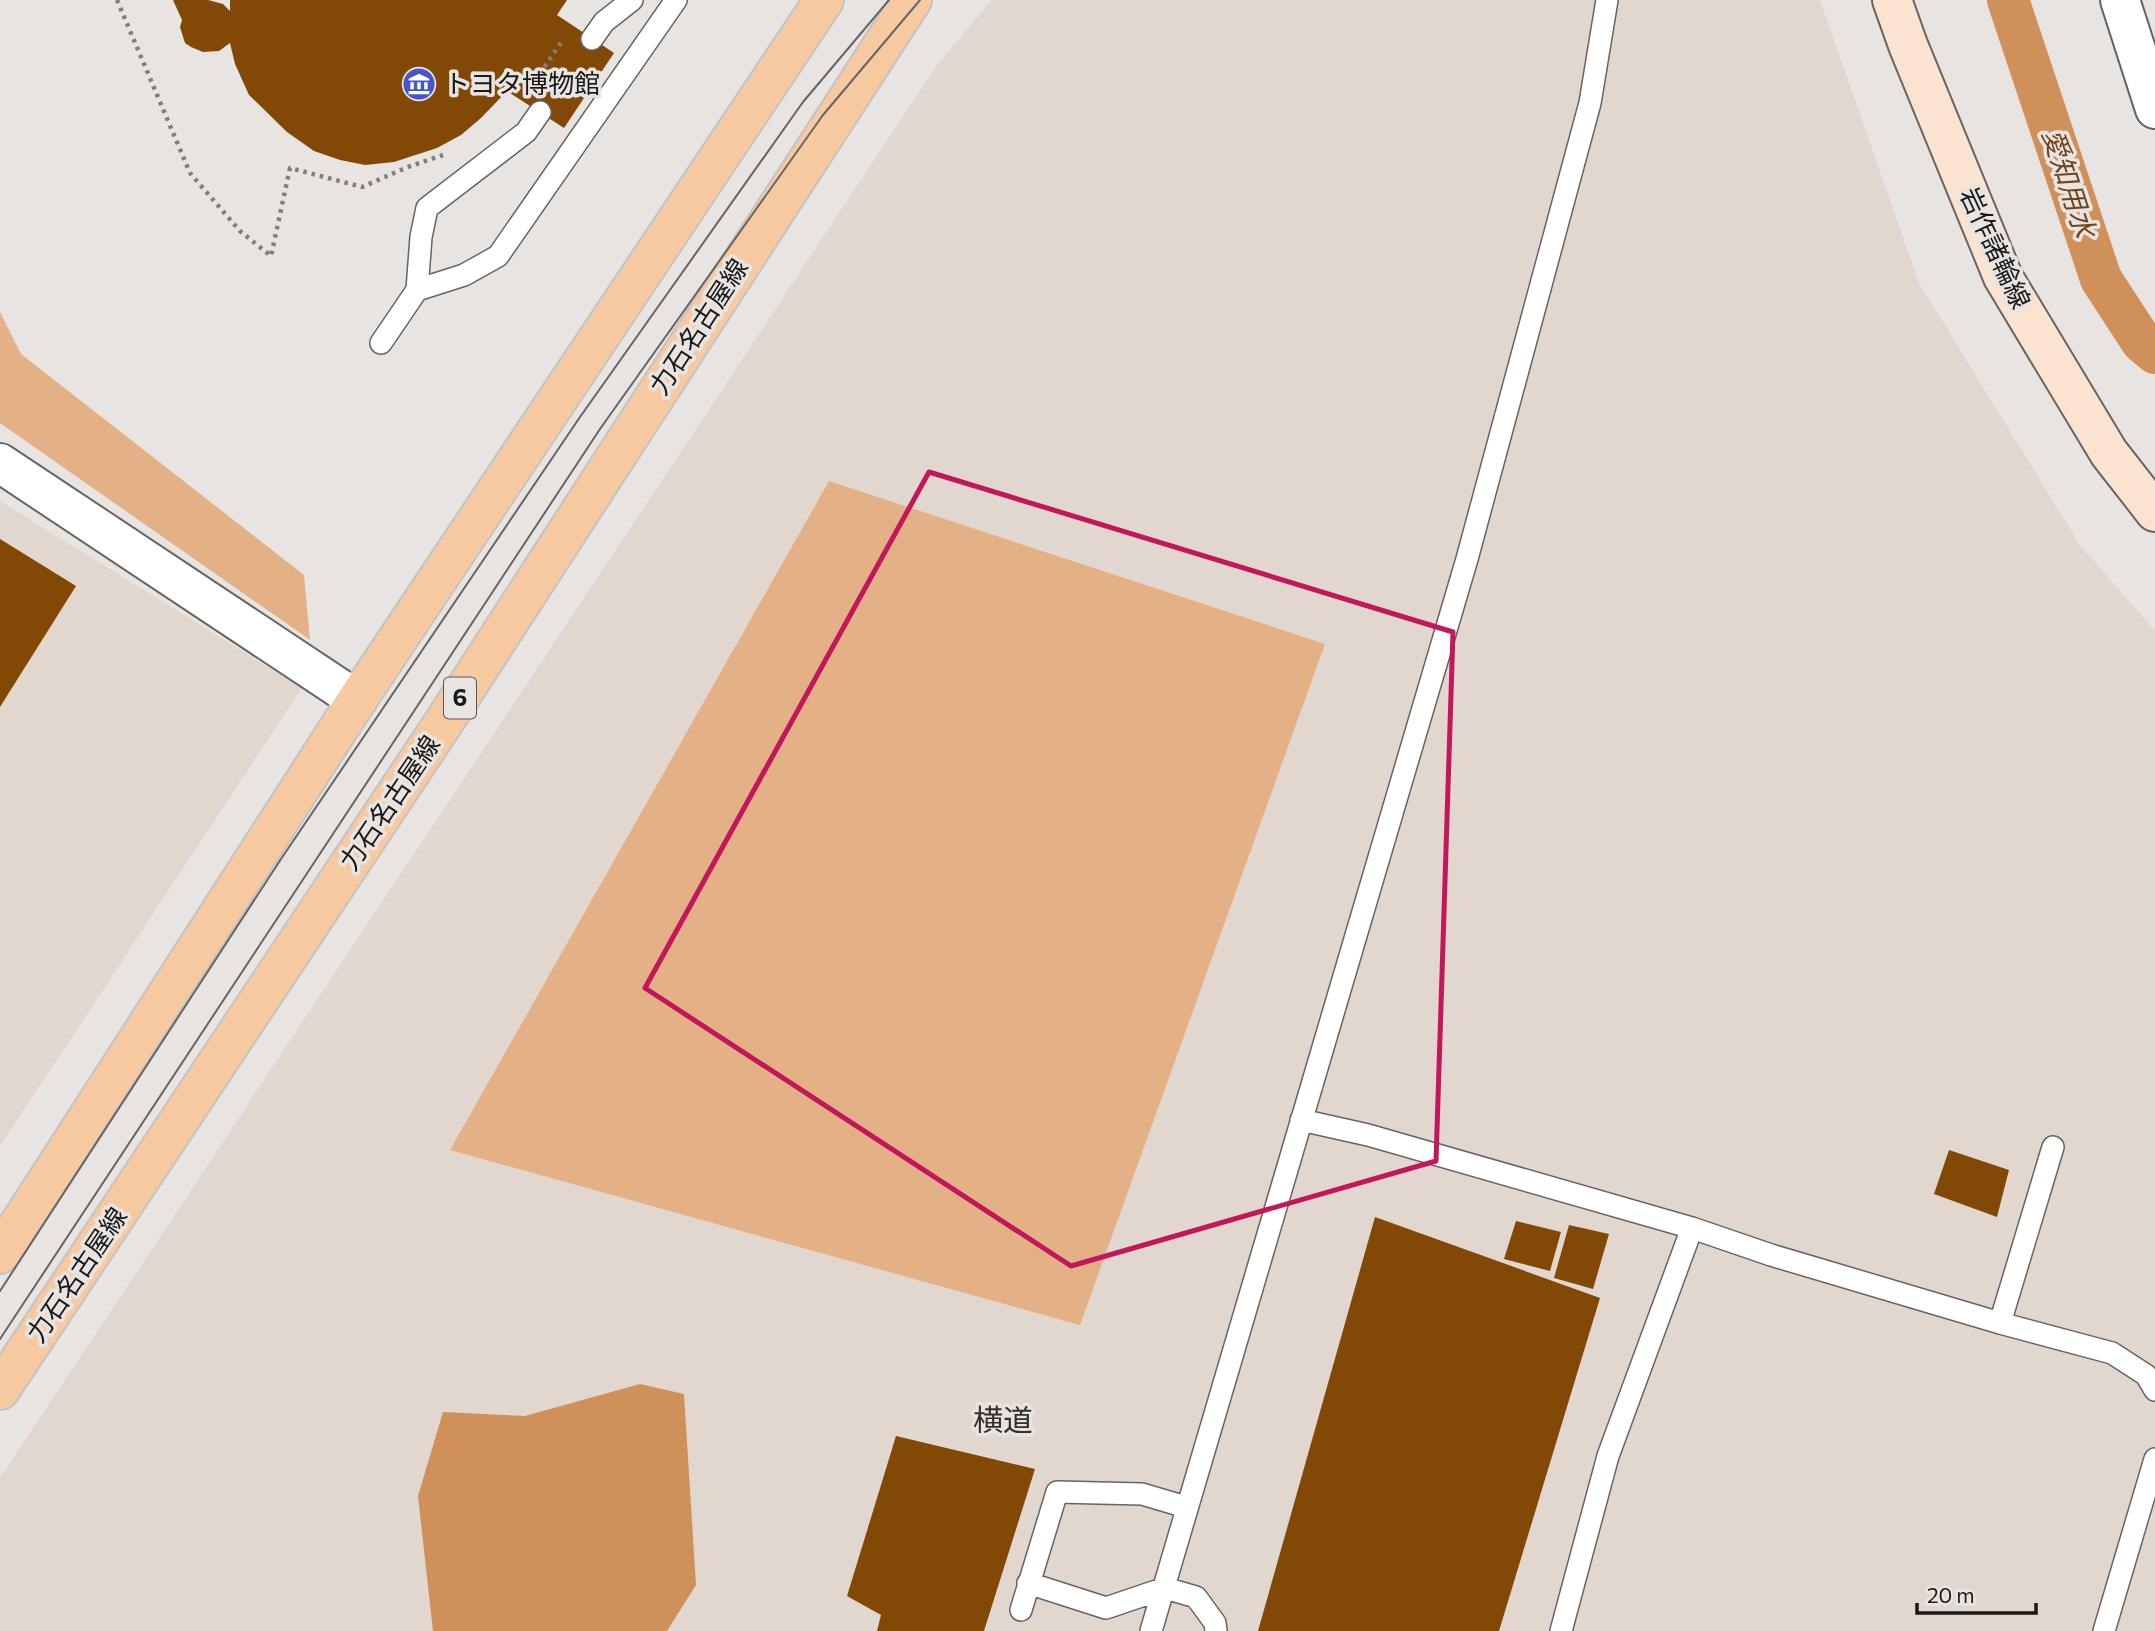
<svg xmlns="http://www.w3.org/2000/svg" width="2155" height="1631" font-family="Commissioner,'Noto Sans JP',sans-serif">
<style>
.built{fill:#e1d7cf}
.green{fill:#e4b186}
.water{fill:#cf9059}
.lines{fill:none;stroke-linecap:round;stroke-linejoin:round}
.canal{stroke:#cf9059;stroke-width:42}
.building{fill:#824906}
.service-casing{stroke:#676461;stroke-width:24}
.minor-casing{stroke:#676461;stroke-width:42}
.secondary-casing{stroke:#676461;stroke-width:42}
.primary-casing{stroke:#c3c3c3;stroke-width:42}
.path{stroke:#817f7d;stroke-width:4.5;stroke-dasharray:3.5 5;stroke-linecap:butt}
.service{stroke:#fff;stroke-width:21}
.minor{stroke:#fff;stroke-width:38}
.secondary{stroke:#fbe4cf;stroke-width:38}
.primary{stroke:#f7c9a0;stroke-width:38}
.tram{stroke:#676563;stroke-width:2}
.marked{fill:none;stroke:#c2185b;stroke-width:5;stroke-linejoin:round}
.labels{text-anchor:middle;stroke-width:7;stroke-linejoin:round;paint-order:stroke}
.shield{fill:#e8e4e1;stroke:#585654;stroke-width:2}
.shield-label{font-size:24px;font-weight:bold;fill:#1a1918}
.poi-label{font-size:26px;fill:#1a1918;stroke:#e8e4e1;text-anchor:start}
.street-label{font-size:26px;fill:#1a1918;stroke:#e8e4e1}
.water-label{font-size:28px;font-style:italic;fill:#70451c;stroke:#e8e4e1}
.quarter-label{font-size:30px;fill:#322f2d;stroke:#e8e4e1}
</style>
<rect width="100%" height="100%" fill="#e8e4e1"/>
<path class="built" d="M991,0H1820L1919,283L2080,545L2155,631V1631H0V1478L936,67Z
M0,501L302,688L0,1146Z"/>
<path class="green" d="M0,312L21,354L304,575L310,640L0,423Z
M829,481L1325,644L1080,1325L450,1150Z"/>
<path class="water" d="M640,1384L684,1394L696,1585L667,1631H433L418,1496L443,1412L525,1416Z"/>
<g class="lines">
<path class="canal" d="M2008,0L2101,279L2142,342L2155,353"/>
</g>
<path class="building" d="M173,0H208L223,4L230,11V0H567L557,15L614,53L564,128L507,91L481,118L461,135L437,148L394,162L365,165L340,160L314,151L287,132L249,95L235,64L230,43L219,51L203,52L191,47L185,43L180,27L182,20Z
M0,539L76,586L0,707Z
M1949,1150L2009,1170L1997,1217L1934,1194Z
M1375,1217L1600,1298L1499,1631H1258Z
M1516,1221L1561,1232L1550,1271L1504,1259Z
M1569,1225L1609,1234L1593,1289L1554,1278Z
M896,1436L1035,1469L984,1631H877L881,1615L847,1596Z"/>
<g class="lines">
<defs>
<path id="service" d="M592,39L604,22L632,0
M417,290L421,237L427,208L526,132L540,112
M381,343L417,290L464,275L498,256L676,0
M1301,1120L1368,1135L1692,1228L1771,1255L2000,1323L2112,1353L2146,1375L2155,1390
M2000,1323L2053,1147
M1028,1583L1106,1608L1165,1588L1196,1597L1215,1623L1216,1631
M1021,1610L1057,1492L1142,1494L1186,1507
M1151,1631L1467,559L1590,103L1607,0
M1561,1631L1608,1456L1692,1228
M2104,1631L2155,1459"/>
<path id="minor" d="M2120,0L2155,109
M0,463L357,700"/>
<path id="secondary" d="M1892,0L1908,45L2003,277L2109,453L2155,512"/>
<path id="primary" d="M0,1254L357,700L824,0
M0,1390L440,728L912,0"/>
</defs>
<use href="#service" class="service-casing"/>
<use href="#minor" class="minor-casing"/>
<use href="#secondary" class="secondary-casing"/>
<use href="#primary" class="primary-casing"/>
<path class="path" d="M117,0L190,173L240,231L271,256L290,168L362,187L408,167L443,155
M535,81L562,41"/>
<use href="#service" class="service"/>
<use href="#minor" class="minor"/>
<use href="#secondary" class="secondary"/>
<use href="#primary" class="primary"/>
<path class="tram" d="M0,1291L281,859L580,417L803,102L889,0
M0,1339L600,429L823,115L920,0"/>
</g>
<path class="marked" d="M929,472L1453,632L1436,1161L1071,1266L645,988Z"/>
<defs>
<symbol id="museum-disc" viewBox="-11 -11 22 22"><circle r="9.5" fill="#4356ca" stroke="#e8e4e1"/><path d="M0-6L6-3V-2H-6V-3ZM-5-1h2V3h-2ZM-1-1h2V3h-2ZM3-1h2V3H3ZM-6 4H6V6H-6Z" fill="#fff"/></symbol>
</defs>
<g fill-rule="evenodd">
<use href="#museum-disc" x="400" y="65" width="38" height="38"/>
</g>
<g class="labels">
<rect class="shield" x="444" y="677.5" width="32" height="41" rx="5"/>
<g class="shield-label">
<text x="460" y="706">6</text>
</g>
<g class="poi-label">
<text x="444" y="93">トヨタ博物館</text>
</g>
<g class="street-label">
<text transform="translate(1995 248) rotate(65)" y="9">岩作諸輪線</text>
<text transform="translate(699 327) rotate(-57)" y="9">力石名古屋線</text>
<text transform="translate(390 803) rotate(-56)" y="9">力石名古屋線</text>
<text transform="translate(77 1275) rotate(-56)" y="9">力石名古屋線</text>
</g>
<g class="water-label">
<text transform="translate(2069 183) rotate(72)" y="10">愛知用水</text>
</g>
<g class="quarter-label">
<text x="1003" y="1431">横道</text>
</g>
</g>
<path d="M1917 1603v10h119v-10" fill="none" stroke="#1a1918" stroke-width="3.5"/>
<text x="1927" y="1603" font-size="21" fill="#1a1918" stroke="#e8e4e1" stroke-width="5" paint-order="stroke">20 m</text>
</svg>
